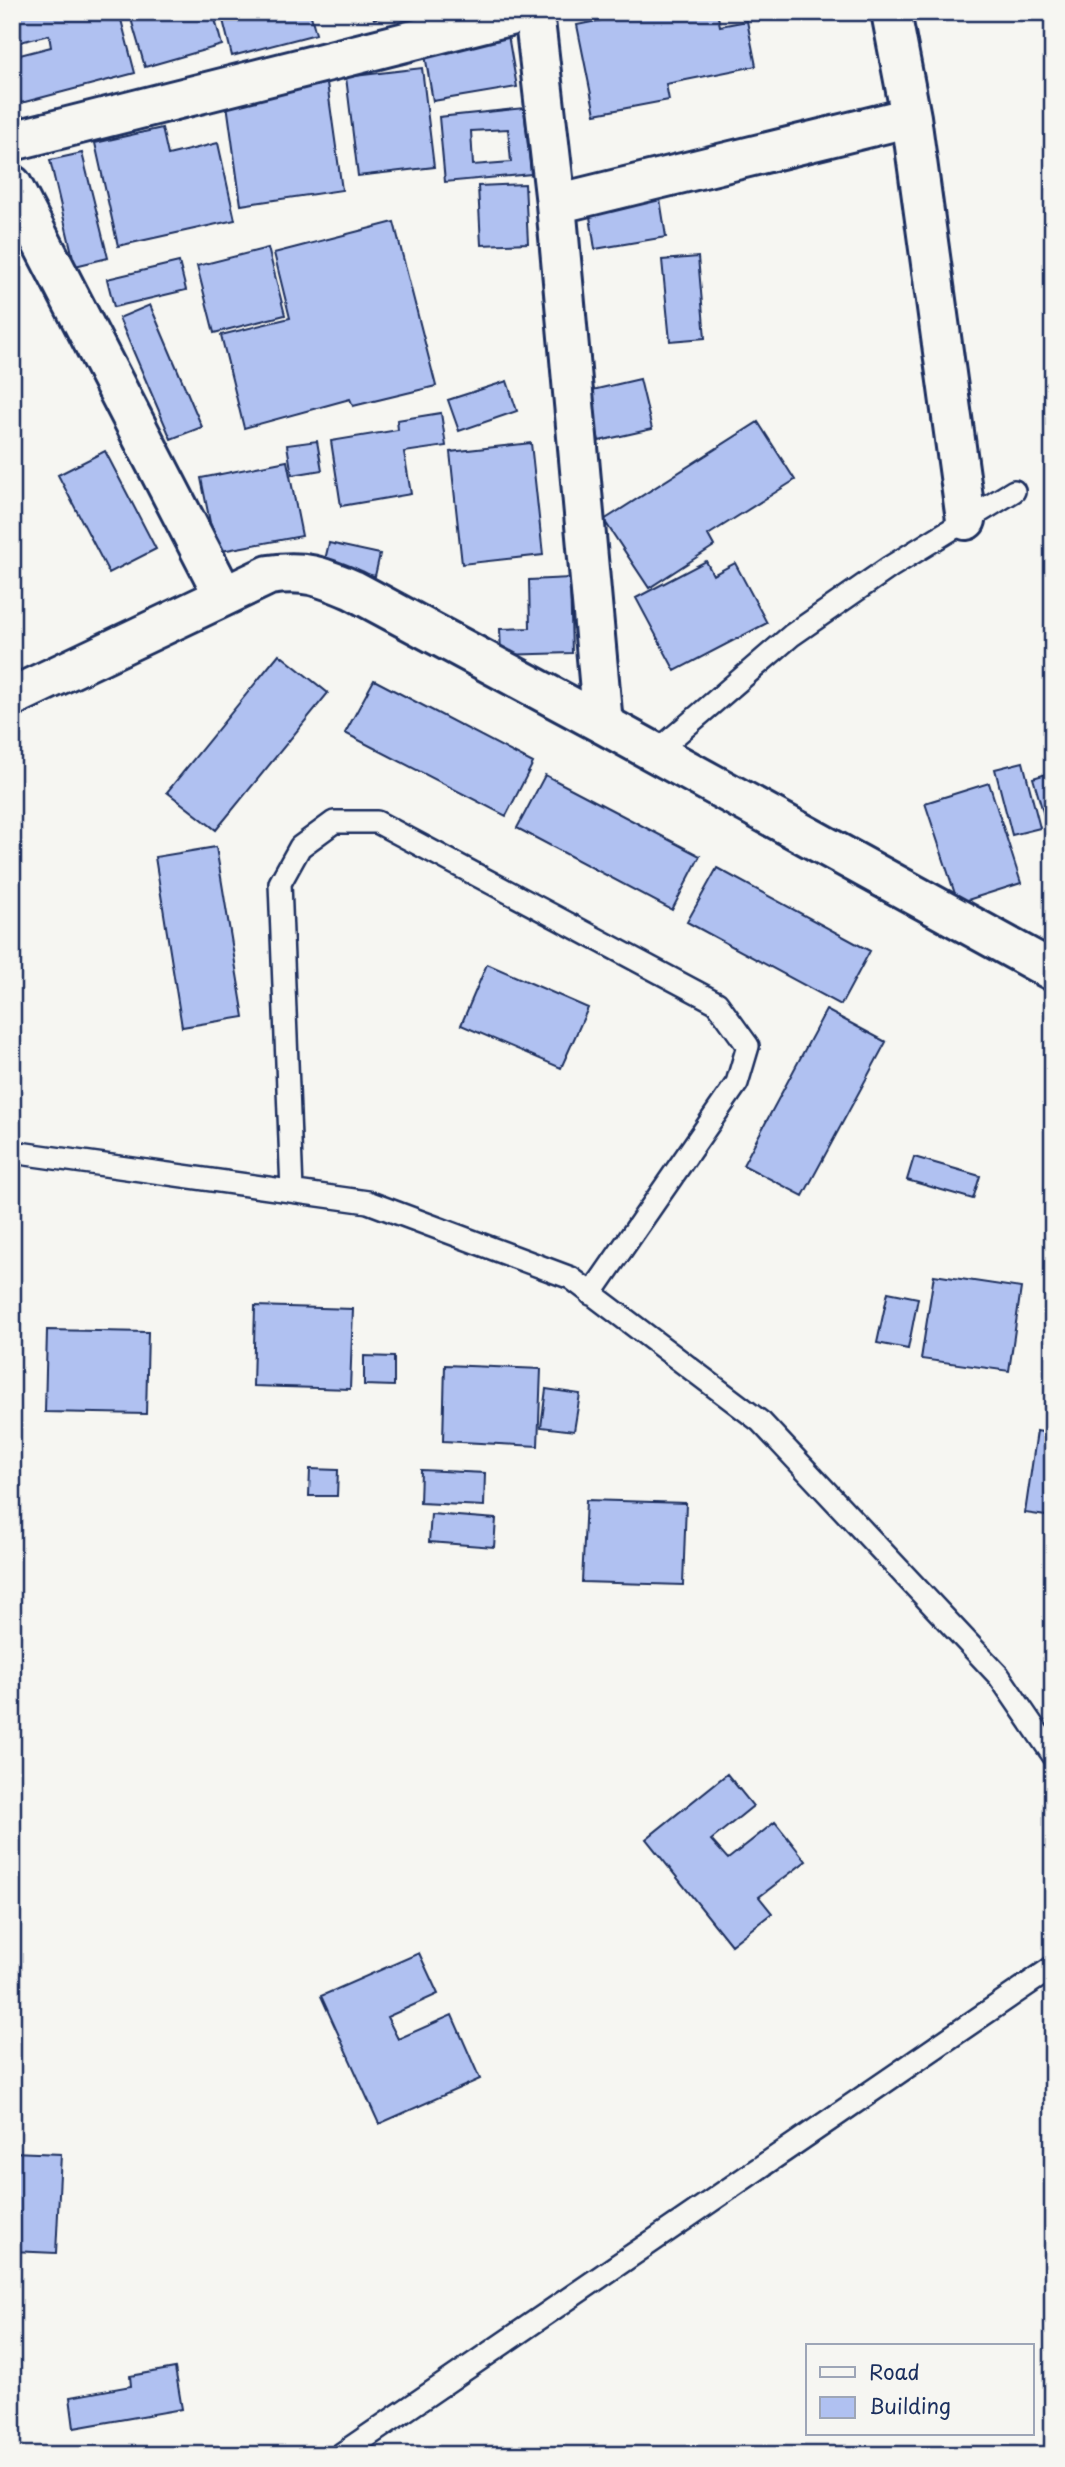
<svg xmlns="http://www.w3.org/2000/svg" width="1065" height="2467" font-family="'Playpen Sans',sans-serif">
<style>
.building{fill:#b0c1f1;stroke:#1b2f5e;stroke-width:2;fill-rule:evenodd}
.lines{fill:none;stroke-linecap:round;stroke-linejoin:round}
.service-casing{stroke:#1b2f5e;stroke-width:26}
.minor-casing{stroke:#1b2f5e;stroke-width:44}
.service{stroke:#f6f6f2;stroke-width:21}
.minor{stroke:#f6f6f2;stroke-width:38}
</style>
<rect width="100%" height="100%" fill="#f6f6f2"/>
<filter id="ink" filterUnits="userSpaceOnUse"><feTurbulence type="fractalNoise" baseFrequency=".0143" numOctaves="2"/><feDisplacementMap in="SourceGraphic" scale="14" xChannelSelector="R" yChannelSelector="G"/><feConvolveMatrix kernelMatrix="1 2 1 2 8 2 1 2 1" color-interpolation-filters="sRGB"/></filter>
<g filter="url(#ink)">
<path class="building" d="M12,12H119L135,73L21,103L12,71V57L51,47L49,35L12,44Z
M129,12H213L222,45L145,67Z
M221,12H310L316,34L232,56Z
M372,12H403L374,19Z
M641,12H717L720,26L747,21L756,66L666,84L669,100L595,114L577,25Z
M508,35L517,87L433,101L424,49Z
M422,68L434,167L358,176L346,77Z
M327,83L342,190L241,205L226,97Z
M524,108L531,174L445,182L439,117ZM508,129L511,162L473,165L471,131Z
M162,128L168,155L218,143L235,220L118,246L95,143Z
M82,153L108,258L75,266L50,160Z
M525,184L528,243L481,245L478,186Z
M660,199L666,237L595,249L589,210Z
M394,222L436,386L353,406L350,399L244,428L221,335L290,318L274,253Z
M268,248L285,315L214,333L197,266Z
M698,257L705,338L670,341L662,260Z
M179,262L186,290L114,307L107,279Z
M150,305L202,427L171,439L119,318Z
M640,379L652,429L599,441L588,391Z
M507,381L517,411L459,431L448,400Z
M441,413L446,446L404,452L411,494L341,506L331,441L398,430L397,420Z
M758,422L795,480L708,535L714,546L649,588L604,520Z
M317,441L322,470L292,475L287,445Z
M531,443L543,555L462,564L450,452Z
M105,451L156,549L109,573L58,475Z
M287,461L302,536L216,552L201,478Z
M329,543L380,554L375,576L324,564Z
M706,561L713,575L735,563L767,623L675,671L636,598Z
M570,578L572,653L501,655L500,629L530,628L529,580Z
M279,654L328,693L216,830L167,792Z
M374,680L533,763L506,816L345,733Z
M1023,762L1040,828L1012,835L995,769Z
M1053,772V846L1033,778Z
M545,775L700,856L672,910L517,828Z
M989,783L1021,883L958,903L925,803Z
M216,847L244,1017L182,1027L155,857Z
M717,868L870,951L841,1005L687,922Z
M487,964L588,1008L561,1068L461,1025Z
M826,1010L886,1042L803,1196L743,1165Z
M12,1027H17L15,1067H12Z
M914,1157L980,1176L973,1199L907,1180Z
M934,1275L1021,1288L1009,1371L921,1359Z
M888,1292L918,1298L908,1349L877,1343Z
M255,1306L353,1309L350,1389L253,1386Z
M47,1330L148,1332L146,1414L45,1412Z
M364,1356L394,1357V1386L364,1385Z
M445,1365L541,1369L538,1446L443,1441Z
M546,1389L580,1394L574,1431L541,1427Z
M1037,1431L1053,1434V1517L1025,1513Z
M310,1469L338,1470L337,1496H309Z
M421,1470L485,1473L484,1506L420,1503Z
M586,1500L686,1503L683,1585L582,1582Z
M431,1514L496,1519L494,1547L429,1542Z
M727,1774L753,1806L711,1840L728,1859L775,1822L806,1861L759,1897L772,1913L731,1945L646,1839Z
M419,1953L438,1994L387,2017L398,2039L452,2015L480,2079L379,2124L321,1996Z
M12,2152L61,2154L56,2253L12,2251Z
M175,2368L182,2409L74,2428L70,2397L131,2386L130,2376Z"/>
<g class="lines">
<defs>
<path id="service" d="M655,753L792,635L890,567L1014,491
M12,1152L368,1202L571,1278L761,1422L999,1676L1053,1755
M292,1191L280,883L300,847L334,822H377L717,1003L748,1046L737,1083L591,1294
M340,2455L1053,1967"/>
<path id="minor" d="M534,12L556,204L603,724
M891,12L911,117L966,520
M12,141L525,12
M12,185L224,596
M556,204L911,117
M12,697L269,575C306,570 320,576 353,590L603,724L1053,971"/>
</defs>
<use href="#service" class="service-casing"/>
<use href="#minor" class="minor-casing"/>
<use href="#service" class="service"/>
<use href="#minor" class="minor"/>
</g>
</g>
<rect width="1065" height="2467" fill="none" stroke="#f6f6f2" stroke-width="42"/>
<rect x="21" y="21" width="1023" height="2425" fill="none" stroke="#1b2f5e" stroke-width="2.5" filter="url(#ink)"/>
<rect x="806" y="2344" width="228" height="91" fill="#f6f6f2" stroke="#9ea6b7" stroke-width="2"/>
<rect x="820" y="2367" width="35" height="10" fill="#f6f6f2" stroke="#9ea6b7" stroke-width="2"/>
<text x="869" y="2380" font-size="21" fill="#1b2f5e">Road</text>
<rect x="820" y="2397" width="35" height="21" fill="#b0c1f1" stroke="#9ea6b7" stroke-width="2"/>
<text x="869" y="2414" font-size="21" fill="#1b2f5e">Building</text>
</svg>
